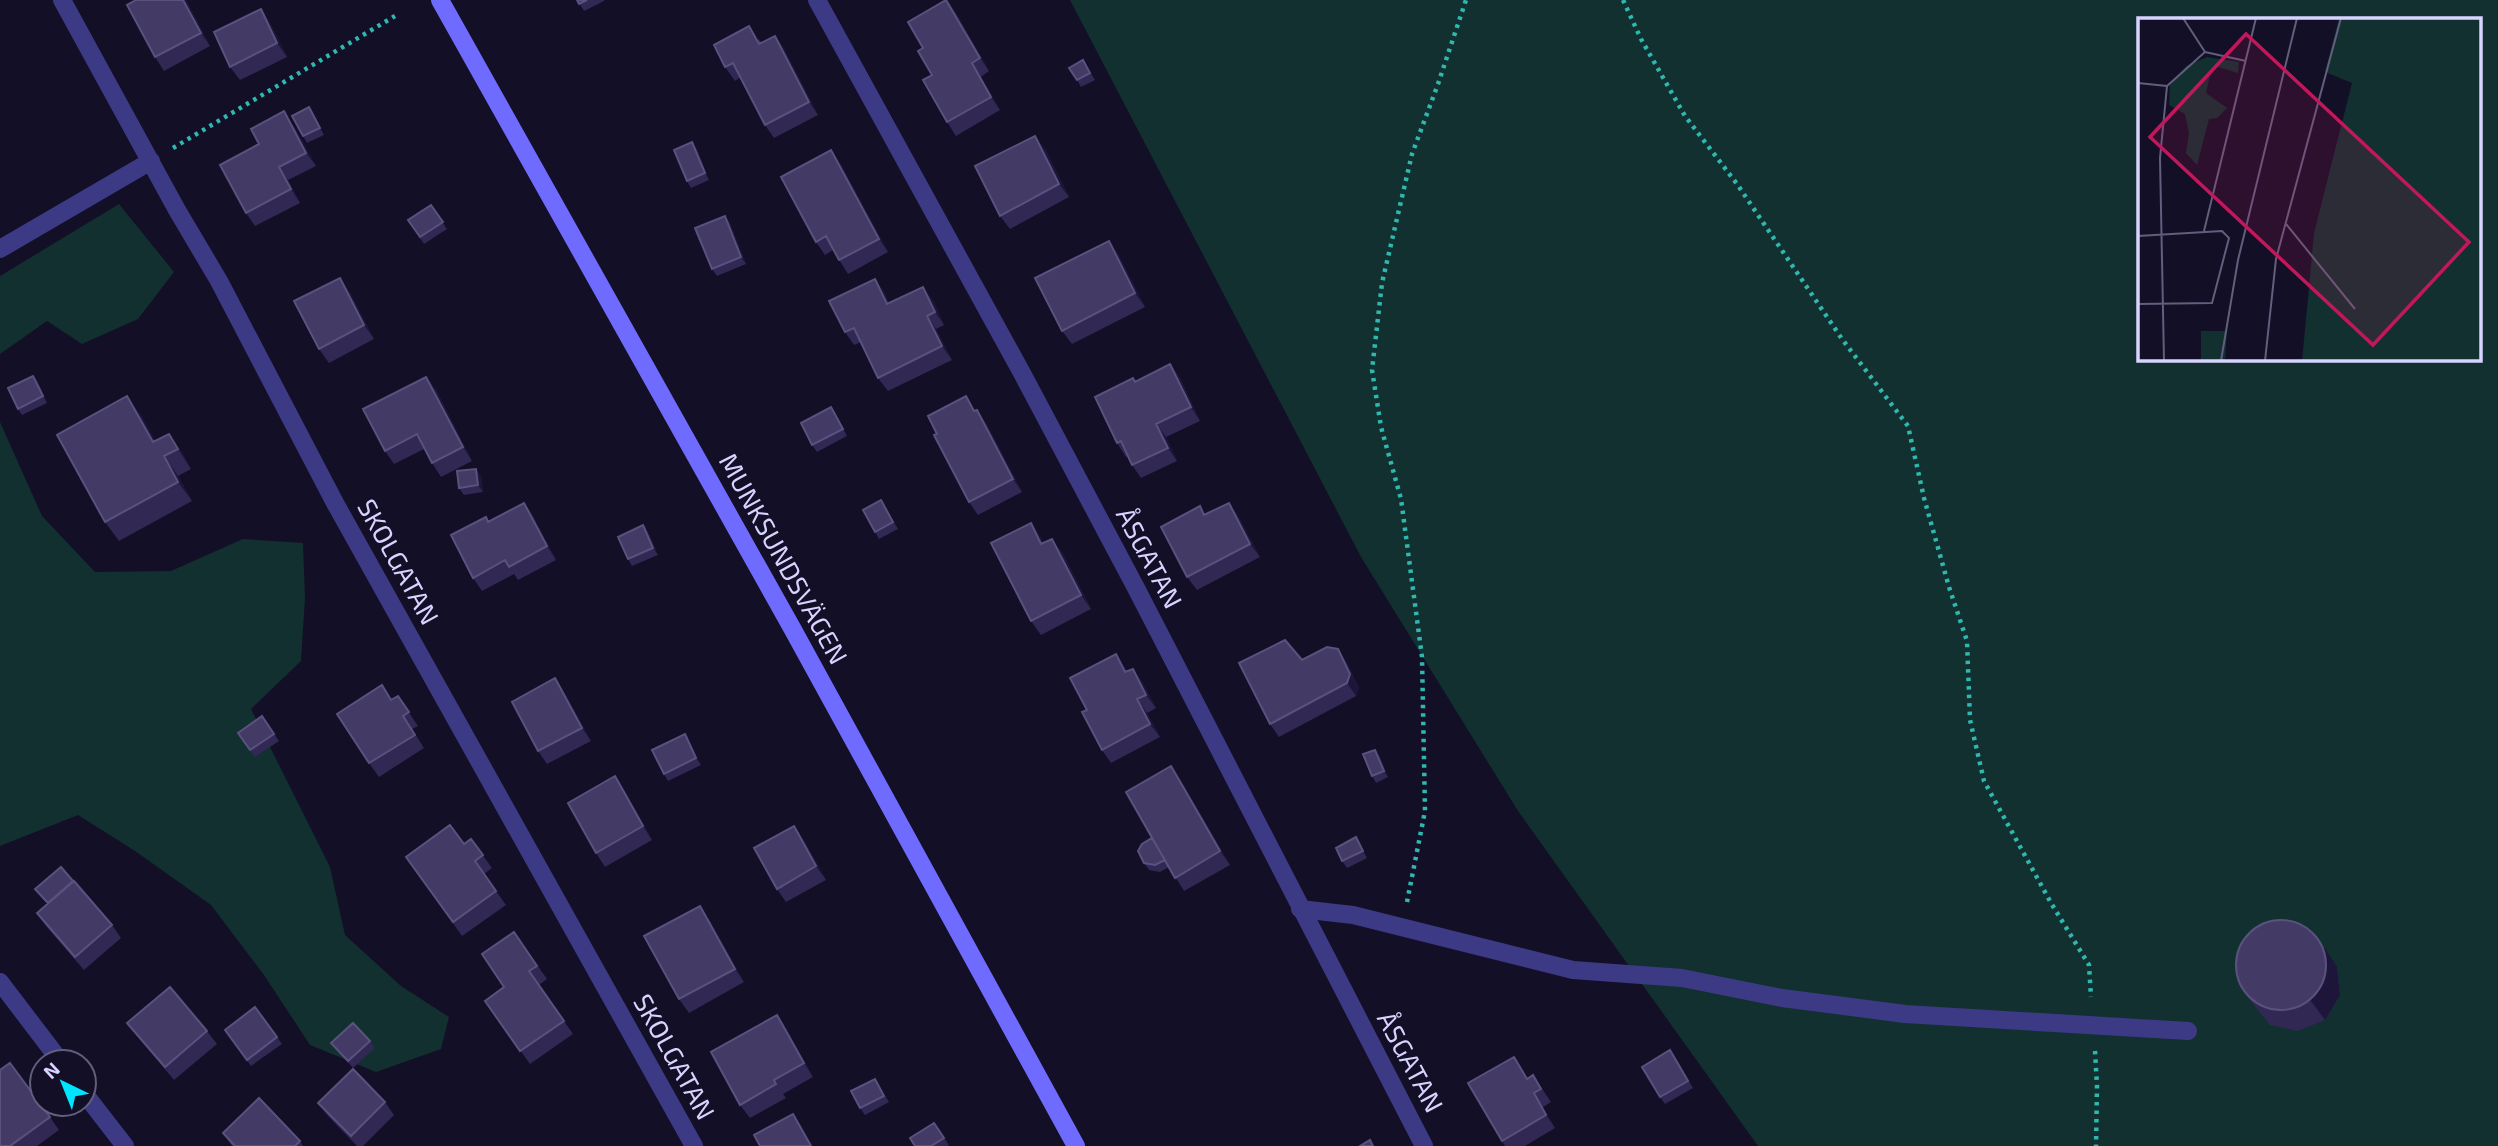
<svg xmlns="http://www.w3.org/2000/svg" width="2498" height="1146" font-family="'Exo 2',sans-serif">
<style>
.green{fill:#12302f;fill-rule:evenodd}
.lines{fill:none;stroke-linecap:round;stroke-linejoin:round}
.path{stroke:#2fb8b0;stroke-width:4.5;stroke-dasharray:3.5 5;stroke-linecap:butt}
.lane{stroke:#3d3a85;stroke-width:18}
.street{stroke:#3d3a85;stroke-width:18}
.secondary{stroke:#6f6bff;stroke-width:18}
.wall{fill:#312854}
.shaded-wall{fill:#1d163a}
.building{fill:#433a66;stroke:#5a527e;stroke-width:2}
.labels{text-anchor:middle;stroke-width:6;stroke-linejoin:round;paint-order:stroke}
.street-label{font-size:26px;fill:#d9d4ff;stroke:#130f26}
.inset-road{fill:none;stroke:#625e7d;stroke-width:2}
.view{fill:#c2185b;fill-opacity:0.15;stroke:#c2185b;stroke-width:3.5}
.inset-edge{fill:none;stroke:#d9d4ff;stroke-width:3.5}
</style>
<rect width="100%" height="100%" fill="#130f26"/>
<path class="green" d="M1070,0H2498V1146H1758L1518,811L1361,557ZM2139,19H2479V359H2139Z
M119,204L174,272L138,319L82,344L47,321L0,354V276Z
M0,422L42,516L95,572L171,571L243,539L303,543L305,598L301,661L251,709L330,867L345,935L401,986L449,1017L441,1049L376,1072L310,1045L264,975L211,905L135,851L78,815L0,846Z"/>
<g class="lines">
<path class="path" d="M1623,0L1641,39L1685,116L1737,184L1842,339L1908,426L1924,498L1949,587L1967,641L1970,720L1984,781L2051,903L2089,965L2091,997
M173,148L395,16
M1407,902L1425,811L1422,657L1401,499L1381,427L1372,370L1382,283L1412,154L1438,84L1466,0
M2095,1051L2097,1086L2096,1146"/>
<path class="lane" d="M1300,909L1353,915L1573,970L1682,978L1782,998L1905,1014L2188,1031"/>
<path class="street" d="M62,0L177,210L219,281L335,503L694,1146
M817,0L1023,375L1136,588L1424,1146
M0,249L151,161
M0,982L61,1062
M84,1093L125,1146"/>
<path class="secondary" d="M440,0L792,628L1076,1146"/>
</g>
<path class="wall" d="M136,0H186L210,46L164,71L155,57Z
M577,0H604V1L584,11Z
M947,0L956,13L989,71L981,77L1000,110L956,136L947,122L923,48Z
M261,9L270,23L287,57L240,80L230,67Z
M775,36L784,49L818,115L774,138L765,125L741,77L735,81L725,67L759,39L761,43Z
M1083,60L1095,80L1081,87L1077,80Z
M309,107L324,135L307,143L303,136Z
M293,125L316,166L288,180L300,203L255,226L246,213Z
M697,149L709,180L691,188L687,181Z
M1045,149L1069,197L1010,229L1000,216Z
M840,163L888,252L848,274L833,250L825,255L816,242Z
M431,205L447,229L424,244L408,220Z
M725,216L730,223L746,264L717,276L712,269Z
M1109,241L1118,254L1145,307L1072,344L1062,331Z
M875,279L884,292L889,303L933,300L944,325L936,329L952,360L888,391L878,378L861,342L854,345L845,332Z
M349,291L374,339L329,363L319,349Z
M1170,364L1180,378L1200,421L1166,437L1177,461L1141,478L1132,465L1128,456L1126,457L1117,443L1135,382Z
M33,376L38,382L47,403L22,415L18,409Z
M426,377L436,390L472,461L441,477L432,463L424,449L394,464L385,451Z
M976,410L986,423L1022,492L978,515L969,502Z
M836,414L847,436L817,452L812,445Z
M141,415L155,441L169,434L182,453L191,469L178,476L192,501L119,541L105,522Z
M481,476L483,492L464,495L459,488Z
M881,500L898,529L879,539L875,532Z
M524,503L533,516L556,560L518,580L514,574L482,591L473,578L486,517L489,521Z
M1229,503L1238,516L1260,557L1197,590L1187,577L1205,514Z
M648,532L658,555L632,566L628,559Z
M1040,536L1043,543L1062,552L1091,609L1041,635L1031,621Z
M1338,649L1347,663L1359,688L1356,696L1279,737L1270,724L1302,660Z
M1125,667L1127,671L1133,669L1142,682L1156,708L1147,713L1160,737L1111,763L1102,750L1087,710Z
M555,678L564,692L591,741L547,764L538,751Z
M398,696L418,726L412,729L424,748L379,777L369,763L392,700Z
M262,716L279,741L255,757L238,733Z
M685,734L689,741L701,765L668,781L664,774Z
M1375,750L1380,757L1388,777L1376,783L1372,776Z
M1171,766L1180,779L1230,865L1184,891L1169,867L1160,872L1149,870L1144,863L1152,838Z
M624,790L652,840L605,867L596,853Z
M794,826L803,839L826,880L786,902L777,889Z
M1356,837L1367,858L1347,868L1342,861Z
M471,839L492,868L484,874L506,905L462,936L406,857L464,844Z
M35,889L112,925L121,938L84,970L46,926L37,913L47,904Z
M709,919L744,982L689,1013L679,999Z
M514,932L547,979L539,985L573,1034L530,1064L485,1001L504,987Z
M2337,967L2340,995L2325,1020L2298,1031L2270,1025L2252,1003L2238,984Z
M255,1007L282,1044L251,1066L225,1030Z
M777,1015L786,1028L813,1077L783,1094L786,1098L750,1118L740,1105Z
M127,1023L207,1031L217,1044L174,1080L137,1036Z
M370,1041L375,1048L353,1068L331,1043Z
M1514,1057L1528,1079L1533,1075L1551,1102L1543,1107L1555,1128L1525,1146H1505L1502,1141Z
M1675,1057L1693,1088L1665,1104L1660,1097Z
M875,1079L889,1102L865,1115L860,1108Z
M385,1102L394,1115L363,1146H357L328,1116L318,1103Z
M50,1117L59,1130L37,1146H1Z
M934,1123L949,1145L947,1146H915Z
M223,1133L300,1141L303,1146H232Z"/>
<path class="shaded-wall" d="M183,0H186L210,46L201,33Z
M947,0L956,13L989,71L980,58Z
M261,9L270,23L287,57L277,43Z
M775,36L784,49L818,115L809,102Z
M972,63L981,77L1000,110L991,97Z
M284,111L293,125L316,166L306,153Z
M1035,136L1045,149L1069,197L1059,184Z
M692,142L697,149L709,180L705,173Z
M831,150L840,163L888,252L879,239Z
M279,167L288,180L300,203L291,189Z
M725,216L730,223L746,264L741,257Z
M1109,241L1118,254L1145,307L1135,293Z
M340,278L349,291L374,339L364,325Z
M875,279L884,292L896,318L887,304Z
M923,287L933,300L944,325L935,312Z
M927,316L936,329L952,360L942,346Z
M1170,364L1180,378L1200,421L1191,407Z
M33,376L38,382L47,403L43,396Z
M426,377L436,390L472,461L463,447Z
M127,396L141,415L167,461L153,442Z
M831,407L836,414L847,436L843,429Z
M977,410L986,423L1022,492L1013,479Z
M1156,424L1166,437L1177,461L1168,448Z
M169,434L182,453L191,469L178,449Z
M164,456L178,476L192,501L178,482Z
M476,469L481,476L483,492L478,485Z
M524,503L533,516L556,560L547,546Z
M1229,503L1238,516L1260,557L1250,544Z
M1031,523L1040,536L1051,557L1041,544Z
M643,525L648,532L658,555L653,548Z
M1052,539L1062,552L1091,609L1081,595Z
M1338,649L1347,663L1359,688L1356,696L1347,683Z
M1116,654L1125,667L1135,686L1125,672Z
M1133,669L1142,682L1156,708L1146,695Z
M555,678L564,692L591,741L582,728Z
M1137,699L1147,713L1160,737L1150,724Z
M685,734L689,741L701,765L696,758Z
M1375,750L1380,757L1388,777L1384,771Z
M1171,766L1180,779L1230,865L1220,851Z
M615,776L624,790L652,840L643,826Z
M794,826L803,839L826,880L816,866Z
M700,906L709,919L744,982L735,969Z
M2324,947L2337,967L2340,995L2325,1020L2311,1001Z
M777,1015L786,1028L813,1077L804,1063Z
M1534,1093L1543,1107L1555,1128L1546,1115Z
M793,1114L802,1127L813,1146H811Z"/>
<path class="building" d="M136,0H183L201,33L155,57L127,5Z
M577,0H587L579,4Z
M946,0L980,58L972,63L991,97L947,122L923,80L932,75L918,51L923,48L908,22Z
M261,9L277,43L230,67L214,32Z
M749,26L759,44L775,36L809,102L765,125L733,63L725,67L714,45Z
M1083,60L1090,73L1077,80L1069,68Z
M309,107L320,128L303,136L292,116Z
M284,111L306,153L279,167L291,189L246,213L220,165L259,144L251,129Z
M1035,136L1059,184L1000,216L975,166Z
M692,142L705,173L687,181L674,150Z
M831,150L879,239L839,260L826,236L816,242L781,177Z
M431,205L443,222L420,237L408,220Z
M725,216L741,257L712,269L695,228Z
M1109,241L1135,293L1062,331L1035,278Z
M340,278L364,325L319,349L294,301Z
M875,279L887,304L923,287L935,312L927,316L942,346L878,378L854,328L845,332L829,301Z
M1170,364L1191,407L1156,424L1168,448L1132,465L1121,441L1117,443L1095,397L1133,378L1135,382Z
M33,376L43,396L18,409L8,388Z
M426,377L463,447L432,463L417,434L385,451L363,409Z
M127,396L153,442L169,434L178,449L164,456L178,482L105,522L57,435Z
M966,396L974,411L977,410L1013,479L969,502L934,435L937,434L928,416Z
M831,407L843,429L812,445L801,423Z
M476,469L478,485L459,488L457,471Z
M881,500L893,522L875,532L863,510Z
M524,503L547,546L509,567L505,560L473,578L451,535L486,517L488,522Z
M1229,503L1250,544L1187,577L1161,527L1200,506L1204,515Z
M1031,523L1041,544L1052,539L1081,595L1031,621L991,543Z
M643,525L653,548L628,559L618,537Z
M1285,640L1302,660L1327,647L1338,649L1350,674L1347,683L1270,724L1239,663Z
M1116,654L1125,672L1133,669L1146,695L1137,699L1150,724L1102,750L1082,712L1087,710L1070,678Z
M555,678L582,728L538,751L512,702Z
M382,685L391,700L398,696L409,712L403,716L415,735L369,763L337,714Z
M262,716L274,734L250,750L238,733Z
M685,734L696,758L664,774L652,750Z
M1375,750L1384,771L1372,776L1363,754Z
M1171,766L1220,851L1175,878L1126,792Z
M615,776L643,826L596,853L568,803Z
M450,825L464,844L471,839L483,855L475,861L496,891L453,922L406,857Z
M794,826L816,866L777,889L754,848Z
M1356,837L1363,851L1342,861L1336,848Z
M1152,838L1165,860L1155,865L1144,863L1138,851L1142,844Z
M61,867L73,881L48,903L35,889Z
M74,881L112,925L75,957L37,913Z
M700,906L735,969L679,999L644,936Z
M2236 965a45 45 0 1 1 90 0a45 45 0 1 1-90 0Z
M514,932L537,966L529,971L564,1021L520,1051L485,1001L504,987L482,954Z
M170,987L207,1031L165,1067L127,1023Z
M255,1007L277,1037L247,1060L225,1030Z
M777,1015L804,1063L774,1080L776,1084L740,1105L711,1052Z
M353,1023L370,1041L348,1061L331,1043Z
M1670,1050L1688,1081L1660,1097L1642,1067Z
M1514,1057L1527,1079L1533,1075L1541,1089L1534,1093L1546,1115L1502,1141L1468,1083Z
M10,1063L50,1117L10,1146H1L0,1144V1070Z
M353,1069L385,1102L351,1136L318,1103Z
M875,1079L884,1096L860,1108L851,1091Z
M259,1098L300,1141L295,1146H235L223,1133Z
M793,1114L811,1146H760L754,1135Z
M934,1123L944,1138L931,1146H915L910,1138Z
M1370,1140L1373,1146H1360Z"/>
<g class="labels">
<g class="street-label">
<text transform="translate(1149 558) rotate(62)" y="9">ÅSGATAN</text>
<text transform="translate(783 559) rotate(61)" y="9">MUNKSUNDSVÄGEN</text>
<text transform="translate(398 562) rotate(61)" y="9">SKOLGATAN</text>
<text transform="translate(674 1057) rotate(61)" y="9">SKOLGATAN</text>
<text transform="translate(1410 1062) rotate(62)" y="9">ÅSGATAN</text>
</g>
</g>
<g transform="translate(2138 18)">
<rect width="343" height="343" fill="#130f26"/>
<path d="M201,0H343V343H164L176,215L214,65L187,54ZM69,39L101,44L100,55L77,48L73,53L68,75L89,90L79,100L71,101L59,147L48,135L51,115L47,96L31,87L32,67L48,48ZM63,313H89L87,343H63Z" fill="#12302f"/>
<path class="inset-road" d="M45,0L67,34M67,34L108,43M0,65L29,68M148,206L217,291M66,213L118,0M0,218L84,213L91,220L74,285L0,286M26,343L22,140L29,68L67,34M83,343L100,242L159,0M127,343L138,241L203,0"/>
<path class="view" d="M108,16L331,224L235,327L12,119Z"/>
<rect width="343" height="343" class="inset-edge"/>
</g>
<g transform="translate(63 1083) rotate(317)"><circle r="33" fill="#130f26" stroke="#625e7d" stroke-width="2"/>
<path d="M0-5L12 26L0 18L-12 26Z" fill="#00e5ff"/>
<text y="-10" font-size="19" font-weight="bold" text-anchor="middle" fill="#d9d4ff">N</text>
</g>
</svg>
